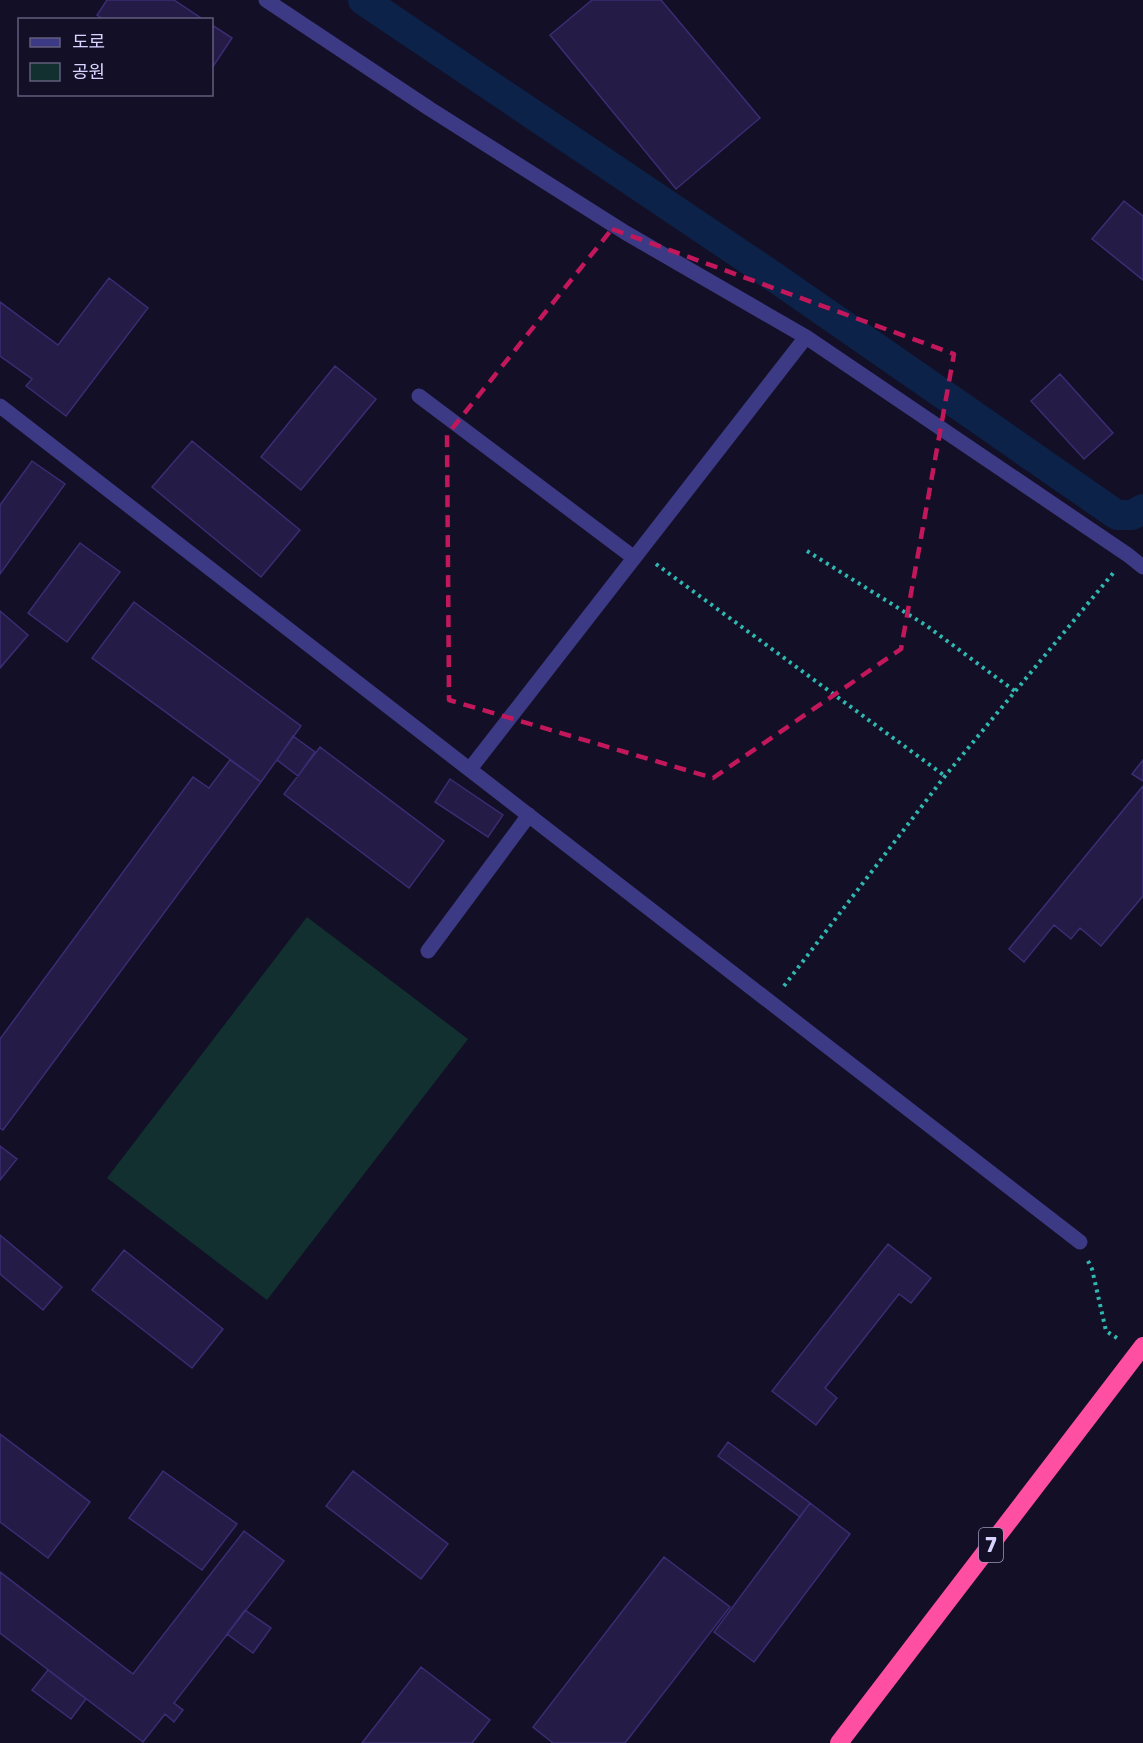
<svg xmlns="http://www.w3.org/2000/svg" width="1143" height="1743" font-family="Rubik,'Noto Sans KR',sans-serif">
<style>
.green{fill:#12302f}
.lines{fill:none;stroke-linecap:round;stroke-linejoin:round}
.canal{stroke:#0c2248;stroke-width:30}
.building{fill:#241b47;stroke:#3b2d73;stroke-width:1.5}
.path{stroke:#2fb8b0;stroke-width:4;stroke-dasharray:3 4.5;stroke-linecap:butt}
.minor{stroke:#3d3a85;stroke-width:15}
.highway{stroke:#ff4fa3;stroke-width:18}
.marked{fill:none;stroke:#c2185b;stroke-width:4.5;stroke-dasharray:12 8;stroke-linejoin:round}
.labels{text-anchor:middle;stroke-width:4.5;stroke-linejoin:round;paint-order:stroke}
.shield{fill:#130f26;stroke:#9e99be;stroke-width:1.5}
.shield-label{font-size:20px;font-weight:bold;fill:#d9d4ff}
</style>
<rect width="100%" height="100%" fill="#130f26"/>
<path class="green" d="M307,917L468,1039L267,1300L107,1178Z"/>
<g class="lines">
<path class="canal" d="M363,0L764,270L1117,515H1132L1143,509"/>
</g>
<path class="building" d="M107,0H174L204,20H104L97,15Z
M592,0H661L760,118L676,189L550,35Z
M212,25L232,38L212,68Z
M1124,201L1143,216V280L1092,239Z
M109,278L148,308L66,416L26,386L32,379L0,356V302L58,345Z
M335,366L376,399L301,490L261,457Z
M1060,374L1113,433L1084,459L1031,401Z
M192,441L300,530L261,577L152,487Z
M32,461L65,484L0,574V505Z
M80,543L120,572L67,642L28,613Z
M134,602L301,726L261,782L92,658Z
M0,611L28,635L0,668Z
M293,736L315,752L298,776L277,760Z
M320,747L444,841L409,888L284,794Z
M230,760L261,782L3,1130L0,1128V1039L193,777L209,788Z
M1143,760V781L1132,774Z
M450,779L503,815L488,837L435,802Z
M1143,786V896L1101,946L1080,928L1071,939L1054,925L1024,962L1009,949Z
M0,1146L17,1159L0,1180Z
M0,1235L62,1287L43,1310L0,1274Z
M888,1244L931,1278L911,1303L899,1294L825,1388L837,1398L816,1425L772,1391Z
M124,1250L223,1329L192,1368L92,1290Z
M0,1434L90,1502L48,1558L0,1522Z
M728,1442L810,1503L800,1517L718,1456Z
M163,1471L237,1524L202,1570L129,1518Z
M353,1471L448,1544L421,1579L326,1506Z
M810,1503L850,1534L754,1662L714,1632Z
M244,1531L284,1561L174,1703L183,1710L174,1722L165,1714L143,1742L0,1633V1572L133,1674Z
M664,1557L730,1607L625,1743H553L533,1727Z
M245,1610L271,1628L253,1653L227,1634Z
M421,1667L490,1720L472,1743H362Z
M48,1670L86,1699L71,1719L32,1690Z"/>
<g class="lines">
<path class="path" d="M807,551L927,626L1016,692
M656,564L945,776
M784,986L945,776L1114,572
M1088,1261L1092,1269L1106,1331L1120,1340"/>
<path class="minor" d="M266,0L430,109L626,233L806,337L1128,555L1143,567
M419,396L633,557
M0,406L1080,1242
M470,769L806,337
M428,951L529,815"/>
<path class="highway" d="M839,1743L1143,1346"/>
</g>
<path class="marked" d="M612,229L954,354L901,649L713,778L449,700L447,435Z"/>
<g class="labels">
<rect class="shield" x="979" y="1528" width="24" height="34" rx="4.5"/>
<g class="shield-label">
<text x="991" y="1552">7</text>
</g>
</g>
<rect x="18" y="18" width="195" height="78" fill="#130f26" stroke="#625e7d" stroke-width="1.5"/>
<rect x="30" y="38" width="30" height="9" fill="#3d3a85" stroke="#625e7d" stroke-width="1.5"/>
<text x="72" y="48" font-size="18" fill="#d9d4ff">도로</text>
<rect x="30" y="63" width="30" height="18" fill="#12302f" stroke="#625e7d" stroke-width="1.5"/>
<text x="72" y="78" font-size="18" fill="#d9d4ff">공원</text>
</svg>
